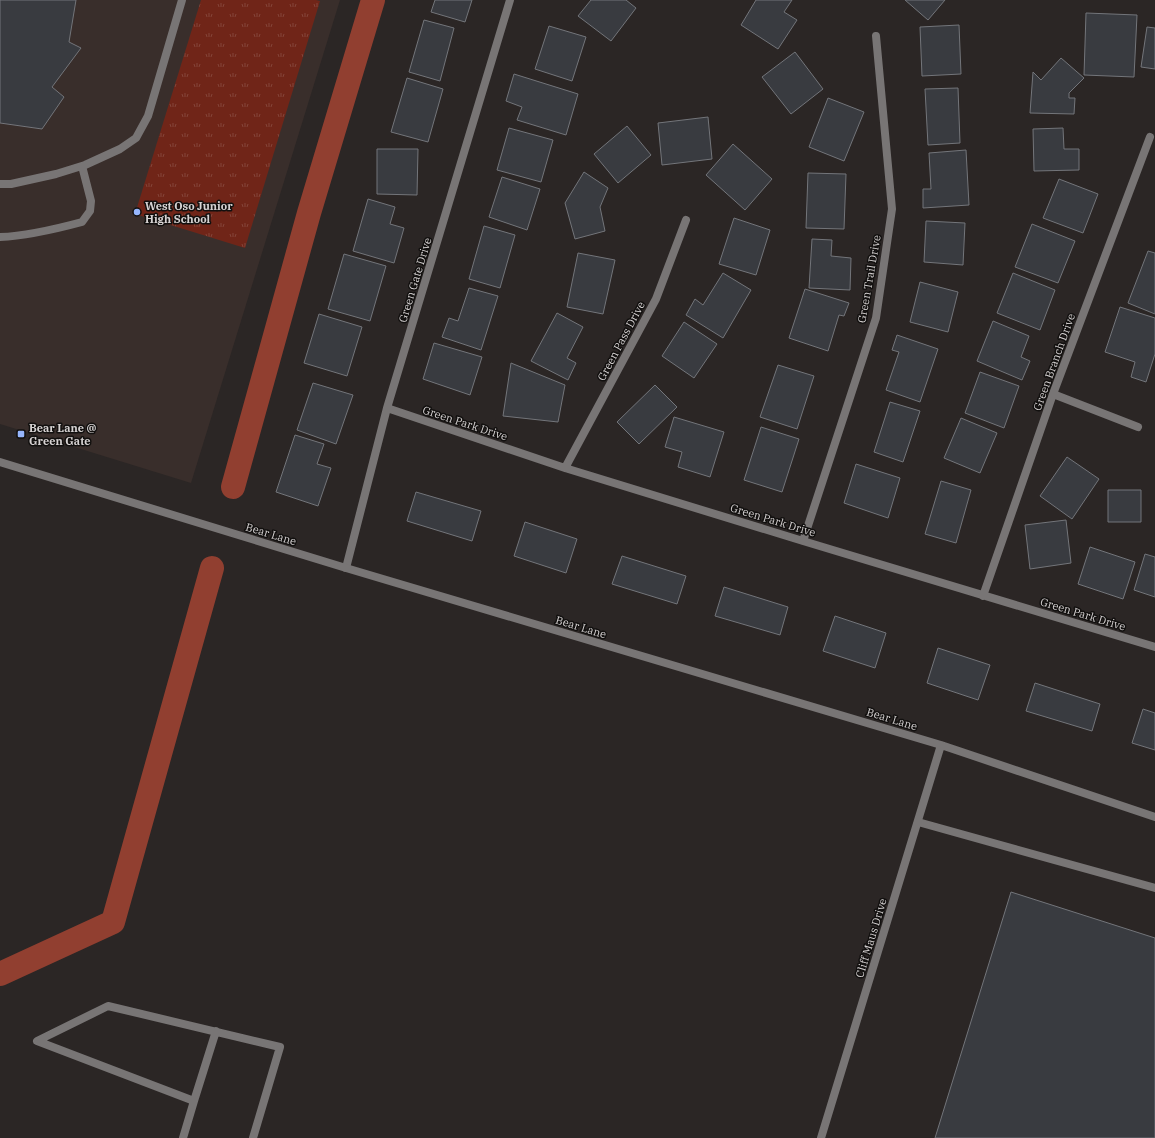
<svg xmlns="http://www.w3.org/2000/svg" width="1155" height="1138" font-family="'IBM Plex Serif',serif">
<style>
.built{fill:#392e2b}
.park{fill:url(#park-tufts)}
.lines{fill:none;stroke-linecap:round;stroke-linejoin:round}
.canal{stroke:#913f30;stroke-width:24}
.building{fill:#393b40;stroke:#73757a}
.service{stroke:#787575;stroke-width:8}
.minor{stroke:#787575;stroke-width:8}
.tertiary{stroke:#787575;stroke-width:8}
.poi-dot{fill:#96b6fd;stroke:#12100f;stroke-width:1.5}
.labels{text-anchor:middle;stroke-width:3;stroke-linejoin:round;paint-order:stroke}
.poi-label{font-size:11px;font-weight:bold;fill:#d6d2d2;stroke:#12100f;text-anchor:start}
.street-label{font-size:11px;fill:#d6d2d2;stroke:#12100f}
</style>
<defs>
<pattern id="park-tufts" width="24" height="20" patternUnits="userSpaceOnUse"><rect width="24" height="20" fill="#702518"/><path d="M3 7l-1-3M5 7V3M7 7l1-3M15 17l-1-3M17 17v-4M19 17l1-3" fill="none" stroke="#844439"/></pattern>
</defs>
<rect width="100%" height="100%" fill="#2b2625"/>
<path class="built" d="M0,0H340L191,483L0,424Z"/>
<path class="park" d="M201,0H316L320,1L245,248L135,214Z"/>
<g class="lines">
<path class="canal" d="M233,487L309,213L373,0
M0,974L113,922L212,568"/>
</g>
<path class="building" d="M0,0H76L69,42L81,48L52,87L64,97L42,129L0,123Z
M435,0H472L465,22L431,12Z
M591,0H626L636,8L611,41L578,16Z
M756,0H792L784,12L797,20L778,49L741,25Z
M905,0H945L928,20Z
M1086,13L1137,15L1134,77L1084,75Z
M424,20L454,28L440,81L409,72Z
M959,25L961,74L922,76L920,27Z
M549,26L586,37L572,81L535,69Z
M1147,27L1155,28V69L1141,67Z
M795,52L823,89L791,114L762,77Z
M1061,58L1084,78L1069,93V98H1075L1074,114L1030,113L1033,72L1041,80Z
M514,74L578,94L566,135L517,120L522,107L506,101Z
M407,78L443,89L428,142L391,132Z
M958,88L960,143L928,145L925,89Z
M828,98L864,112L844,161L809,147Z
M708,117L712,159L662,165L658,123Z
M627,126L651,155L618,183L594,154Z
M509,128L553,140L541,182L497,170Z
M1063,128L1064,149H1079V170L1034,171L1033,129Z
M733,144L772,179L745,210L706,175Z
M377,149H418L417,195L377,194Z
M966,150L969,205L923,208V189H931L929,153Z
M584,172L608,188L600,207L605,231L575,239L565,203Z
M808,173L846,174L844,229L806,228Z
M502,177L540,189L527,230L489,217Z
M1059,179L1098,194L1083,233L1043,218Z
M368,199L395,207L390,224L404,228L394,263L353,251Z
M734,218L770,230L756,275L719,264Z
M926,221L965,223L963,265L924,262Z
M1032,224L1075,241L1058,283L1015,267Z
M484,226L515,235L500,288L469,279Z
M812,239L832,240L831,256L851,258L850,290L809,288Z
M1148,251L1155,253V314L1128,303Z
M578,253L615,260L603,314L567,307Z
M344,254L386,266L370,321L328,309Z
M723,273L751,290L723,338L686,315L695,299L703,305Z
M1013,273L1055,290L1040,330L997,313Z
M920,282L958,292L948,332L910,322Z
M469,288L498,296L481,350L442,337L449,318L458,321Z
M805,289L849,303L844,316L839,315L828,351L789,338Z
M1120,307L1155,318V354L1146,382L1131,377L1135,362L1105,352Z
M557,313L583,327L567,358L576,363L568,380L531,361Z
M319,314L362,327L347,376L304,363Z
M993,321L1029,336L1021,357L1030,361L1022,380L977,361Z
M684,322L717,344L694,378L662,356Z
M897,335L938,349L920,402L886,390L899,352L892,350Z
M434,343L482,357L470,395L423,379Z
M511,363L565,385L558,422L503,416Z
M778,365L814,376L797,429L760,417Z
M980,372L1019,386L1004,428L965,413Z
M313,383L353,395L336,444L297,430Z
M655,385L677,407L639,444L617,422Z
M890,402L920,411L903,462L874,452Z
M674,417L724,432L710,477L678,467L682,452L665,447Z
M961,418L997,433L980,473L944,458Z
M761,427L799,439L782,492L744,480Z
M295,435L324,444L317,464L331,468L318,506L276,492Z
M1067,457L1099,479L1072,519L1040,496Z
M856,464L900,478L888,518L844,503Z
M941,481L971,490L956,543L925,534Z
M1108,490H1141V522H1108Z
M416,492L481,511L472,541L407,521Z
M1066,520L1071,563L1030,569L1025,525Z
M525,522L577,539L566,573L514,556Z
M1090,547L1135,562L1123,599L1078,584Z
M1145,554L1155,557V597L1134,590Z
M622,556L686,576L677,604L612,584Z
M724,587L788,607L780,635L715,616Z
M835,616L886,633L875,668L823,651Z
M938,648L990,665L978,700L927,683Z
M1035,683L1100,704L1092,731L1026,711Z
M1143,709L1155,713V750L1132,743Z
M1011,892L1155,938V1138H935Z"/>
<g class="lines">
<path class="service" d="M0,184H11L56,174L85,165L120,149L136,138L148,116L182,0
M0,237C27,236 56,229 82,222L90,211L91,201L82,166
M918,822L1155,888
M194,1101L216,1031
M183,1138L194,1101L37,1041L108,1006L280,1047L253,1138"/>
<path class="minor" d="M1053,394L1138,427
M387,408L565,468L803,541L1155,647
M565,468L656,299L686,220
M803,541L876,318L892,209L876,36
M346,568L387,408L510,0
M983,596L1053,394L1150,137"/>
<path class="tertiary" d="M0,462L346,568L941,745L1155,817
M821,1138L941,745"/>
</g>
<g class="poi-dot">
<circle cx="137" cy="212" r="4"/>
<rect x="17" y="430" width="8" height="8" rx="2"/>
</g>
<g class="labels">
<g class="poi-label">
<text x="145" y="210">West Oso Junior<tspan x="145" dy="13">High School</tspan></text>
<text x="29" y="432">Bear Lane @<tspan x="29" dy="13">Green Gate</tspan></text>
</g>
<g class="street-label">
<text transform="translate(869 279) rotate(-80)" y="4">Green Trail Drive</text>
<text transform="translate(415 280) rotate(-73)" y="4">Green Gate Drive</text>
<text transform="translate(621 341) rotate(-62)" y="4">Green Pass Drive</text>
<text transform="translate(1054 362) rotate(-70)" y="4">Green Branch Drive</text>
<text transform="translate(465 423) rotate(18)" y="4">Green Park Drive</text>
<text transform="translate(773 520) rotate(17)" y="4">Green Park Drive</text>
<text transform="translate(271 534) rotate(17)" y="4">Bear Lane</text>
<text transform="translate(1083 614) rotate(17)" y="4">Green Park Drive</text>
<text transform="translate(581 627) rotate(17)" y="4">Bear Lane</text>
<text transform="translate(892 719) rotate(17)" y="4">Bear Lane</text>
<text transform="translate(871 938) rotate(-73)" y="4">Cliff Maus Drive</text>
</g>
</g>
</svg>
